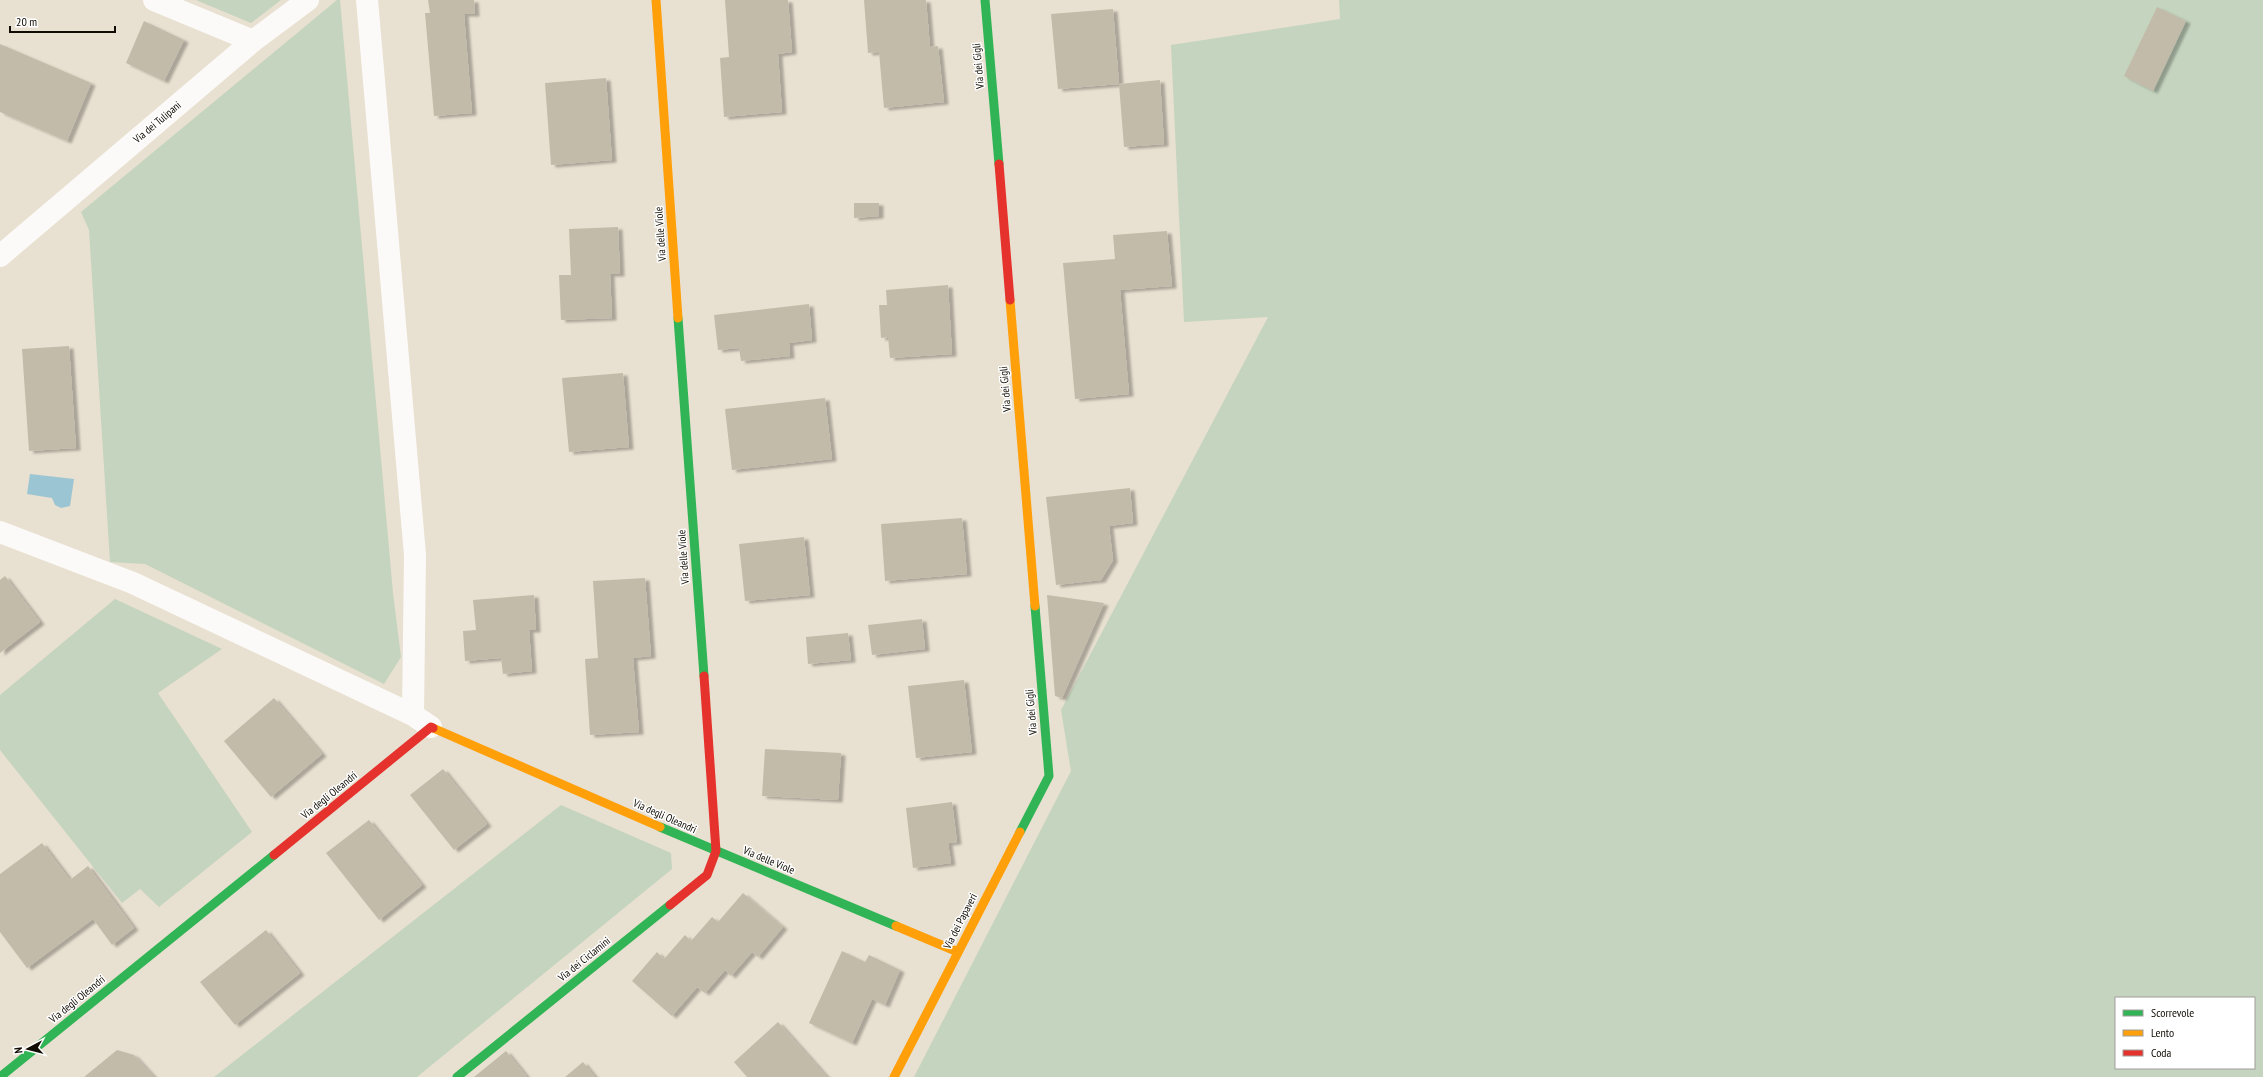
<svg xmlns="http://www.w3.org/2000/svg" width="2263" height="1077" font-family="'PT Sans Narrow',sans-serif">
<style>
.green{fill:#c4d4be;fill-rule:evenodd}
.water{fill:#9bc5d3}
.building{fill:#c3bbaa;filter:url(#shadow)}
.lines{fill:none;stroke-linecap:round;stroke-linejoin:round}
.street{stroke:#fcfaf8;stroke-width:22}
.fast{stroke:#30b455;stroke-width:9}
.slow{stroke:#ff9f0a;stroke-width:9}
.jam{stroke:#e5322d;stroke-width:9}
.labels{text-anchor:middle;stroke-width:3;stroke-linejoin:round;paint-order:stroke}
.street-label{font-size:11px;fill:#110c03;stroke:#fff}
</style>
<defs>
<filter id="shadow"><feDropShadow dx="4.5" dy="2.5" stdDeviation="1" flood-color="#0004"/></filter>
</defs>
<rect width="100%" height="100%" fill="#e8e0d0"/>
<path class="green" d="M196,0H281L251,23Z
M337,0H340L393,593L401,657L384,684L145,564L110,562L89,230L81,212Z
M1339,0H2263V1077H914L1071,771L1061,710L1268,317L1184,322L1171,45L1340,19ZM2116,998H2254V1068H2116Z
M115,599L222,649L158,693L252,832L159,907L140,889L122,903L0,750V695Z
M561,805L671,853L672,869L417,1077H214Z"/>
<path class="water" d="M30,474L74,479L70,506L61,508L55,505L52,498L27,494Z"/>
<path class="building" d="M428,0H474L475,14H464L472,113L434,116L425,13H430Z
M725,0H788L792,52L778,54L782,112L724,117L720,58L729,57Z
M864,0H926L930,47L938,46L944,102L884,108L879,52L868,53Z
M2157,7L2186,21L2153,91L2124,76Z
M1113,9L1119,84L1058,89L1051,14Z
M144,21L184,40L164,81L126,63Z
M0,44L91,83L67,141L0,112Z
M606,78L612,160L551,165L545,83Z
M1160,80L1164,144L1124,147L1119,84Z
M854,203H879V216L854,218Z
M618,227L620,274H610L612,318L561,320L559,275H571L569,229Z
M1167,231L1172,286L1120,290L1129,394L1075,399L1063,263L1115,259L1113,235Z
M948,285L952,354L890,358L888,337L881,338L879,305H887L886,290Z
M809,304L812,340L789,343L790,356L741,361L739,348L718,350L714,315Z
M69,346L76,448L29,451L22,349Z
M623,373L629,447L569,452L562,378Z
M825,398L832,459L732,470L725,409Z
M1130,488L1133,523L1109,526L1113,560L1101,580L1056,585L1046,497Z
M962,518L967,574L885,581L881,524Z
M804,537L810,595L745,601L739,544Z
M5,576L40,622L0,653V580Z
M645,578L651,656L633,658L639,732L590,735L585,659L598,658L593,581Z
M534,595L536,630H529L532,671L503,674L501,658L465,661L463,631L476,630L473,600Z
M1047,595L1104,603L1062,698L1055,696Z
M922,619L925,649L872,655L868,625Z
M848,633L851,660L808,664L806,637Z
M964,680L972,752L916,758L908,686Z
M274,698L322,754L271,797L224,741Z
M765,749L841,753L838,800L762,796Z
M443,769L487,824L454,850L410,795Z
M952,802L957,842L948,843L951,863L913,868L906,808Z
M369,820L422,885L379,920L326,853Z
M42,843L70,880L88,866L134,928L112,945L93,919L27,968L0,932V874Z
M743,893L783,927L758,957L752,952L731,976L725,970L705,993L697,987L672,1016L632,981L657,952L664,959L685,935L691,941L712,917L718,922Z
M266,930L300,973L235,1025L200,982Z
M842,951L865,962L869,955L900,970L885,1005L872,999L852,1043L809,1023Z
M778,1022L827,1077H747L734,1062Z
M117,1050L134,1055L154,1077H84Z
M506,1051L527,1077H474Z
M583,1062L595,1077H565Z"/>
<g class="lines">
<path class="street" d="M154,0L253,41
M367,0L415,555L413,715L431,727
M0,256L253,41L308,0
M0,532L133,583L413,715"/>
<path class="fast" d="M985,0L999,164
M678,318L704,676
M660,827L896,926
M1020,832L1049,776L1035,606
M0,1077L274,855
M457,1077L670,905"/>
<path class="slow" d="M656,0L678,318
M1010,300L1035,606
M433,728L660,827
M896,926L958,952
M894,1077L1020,832"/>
<path class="jam" d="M999,164L1010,300
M274,855L431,727L433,728
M670,905L707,875L716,851L704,676"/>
</g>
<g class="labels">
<g class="street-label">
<text transform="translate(978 66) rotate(-95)" y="4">Via dei Gigli</text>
<text transform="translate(157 122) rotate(-40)" y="4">Via dei Tulipani</text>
<text transform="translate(660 234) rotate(-94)" y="4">Via delle Viole</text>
<text transform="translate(1005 389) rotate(-95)" y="4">Via dei Gigli</text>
<text transform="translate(683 557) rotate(-94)" y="4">Via delle Viole</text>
<text transform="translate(1031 712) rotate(-95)" y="4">Via dei Gigli</text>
<text transform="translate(329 795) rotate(-39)" y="4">Via degli Oleandri</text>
<text transform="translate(665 816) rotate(24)" y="4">Via degli Oleandri</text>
<text transform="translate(769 860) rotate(23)" y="4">Via delle Viole</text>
<text transform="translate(960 921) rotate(-63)" y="4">Via dei Papaveri</text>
<text transform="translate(584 959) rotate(-39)" y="4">Via dei Ciclamini</text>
<text transform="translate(77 999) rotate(-39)" y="4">Via degli Oleandri</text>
</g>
</g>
<rect x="2115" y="997" width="140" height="72" fill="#ffffff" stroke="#a09e9a"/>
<rect x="2123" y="1010" width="20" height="6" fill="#30b455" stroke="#a09e9a"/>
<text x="2151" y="1017" font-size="12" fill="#110c03">Scorrevole</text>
<rect x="2123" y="1030" width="20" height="6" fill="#ff9f0a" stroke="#a09e9a"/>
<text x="2151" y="1037" font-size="12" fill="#110c03">Lento</text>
<rect x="2123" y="1050" width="20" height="6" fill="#e5322d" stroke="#a09e9a"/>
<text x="2151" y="1057" font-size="12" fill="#110c03">Coda</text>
<g transform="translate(28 1049) rotate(263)" stroke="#ffffff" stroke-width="3" paint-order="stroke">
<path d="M0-3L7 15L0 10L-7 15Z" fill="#110c03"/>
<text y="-6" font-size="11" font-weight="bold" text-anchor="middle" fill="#110c03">N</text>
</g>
<path d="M10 26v6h105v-6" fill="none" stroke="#110c03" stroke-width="2"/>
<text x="16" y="26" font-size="12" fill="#110c03" stroke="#ffffff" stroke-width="3" paint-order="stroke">20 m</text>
</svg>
